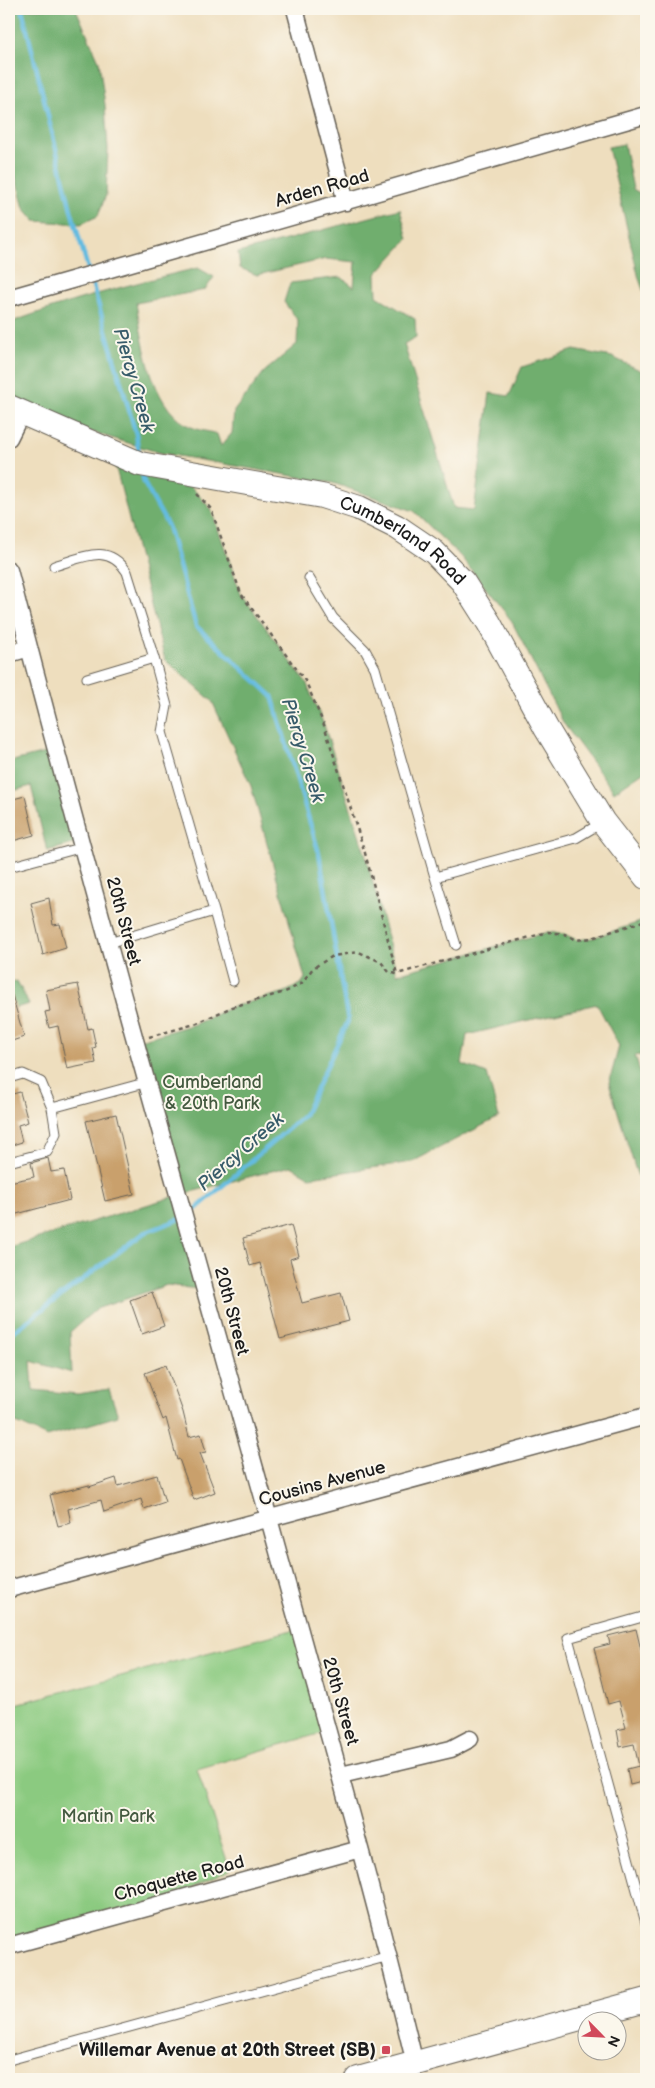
<svg xmlns="http://www.w3.org/2000/svg" width="655" height="2088" font-family="'Balsamiq Sans',sans-serif">
<style>
.green{fill:#8bca80;stroke:#54734e}
.forest{fill:#70ae6e;stroke:#466545}
.lines{fill:none;stroke-linecap:round;stroke-linejoin:round}
.stream{stroke:#63bbe0;stroke-width:4.5}
.building{fill:#c9a06c}
.lane-casing{stroke:#666055;stroke-width:11}
.street-casing{stroke:#666055;stroke-width:19}
.secondary-casing{stroke:#666055;stroke-width:26}
.path{stroke:#666055;stroke-width:2.5;stroke-dasharray:4 4;stroke-linecap:butt}
.lane{stroke:#fff;stroke-width:9}
.street{stroke:#fff;stroke-width:16}
.secondary{stroke:#fff;stroke-width:24}
.poi-dot{fill:#d1495b;stroke:#fbf7ec;stroke-width:2}
.labels{text-anchor:middle;stroke-width:4;stroke-linejoin:round;paint-order:stroke}
.street-label{font-size:18px;fill:#1c1c1c;stroke:#fbf7ec}
.park-label{font-size:18px;fill:#43593f;stroke:#fbf7ec}
.poi-label{font-size:18px;font-weight:bold;fill:#1c1c1c;stroke:#fbf7ec;text-anchor:end}
.water-label{font-size:19px;font-style:italic;fill:#385c6a;stroke:#fbf7ec}
</style>
<rect width="100%" height="100%" fill="#fbf7ec"/>
<filter id="ink" filterUnits="userSpaceOnUse"><feTurbulence type="fractalNoise" baseFrequency=".02" numOctaves="2"/><feDisplacementMap in="SourceGraphic" scale="10" xChannelSelector="R" yChannelSelector="G"/><feConvolveMatrix kernelMatrix="1 2 1 2 8 2 1 2 1" color-interpolation-filters="sRGB"/></filter>
<filter id="wash" filterUnits="userSpaceOnUse"><feTurbulence type="fractalNoise" baseFrequency=".0096" numOctaves="4" result="noise"/><feDisplacementMap in="SourceGraphic" scale="20" xChannelSelector="R" yChannelSelector="G"/><feGaussianBlur stdDeviation="1.12" result="paint"/><feColorMatrix in="noise" values="0 0 0 0 0 0 0 0 0 0 0 0 0 0 0 0 0 1.4 0 .05"/><feComposite in="paint" operator="in"/></filter>
<g filter="url(#wash)">
<rect width="100%" height="100%" fill="#eedebe"/>
<path class="green" d="M300,1628L329,1731L197,1769L230,1870L150,1907L9,1946V1706Z"/>
<path class="forest" d="M9,9H76L99,61L105,105L108,149L106,195L98,216L81,224L35,221L24,208L9,153Z
M624,144L633,189L646,197V298L639,279L608,147Z
M400,209L408,239L376,274L377,296L415,319L416,337L404,344L454,508L474,510L490,393L509,396L522,367L574,350L612,357L646,373V770L614,792L564,724L511,620L461,557L414,511L333,483L161,453L72,426L9,395V323C71,300 133,283 198,268L214,277L205,290L136,303C143,341 150,404 187,425C196,430 208,431 217,434L221,446L232,433L234,411L264,372L297,344L298,321L284,302L290,283L341,277L354,287L356,262L326,259L257,275L240,268L238,253Z
M112,453L178,472L211,509L241,594L306,682L324,725L365,853L397,974L548,932L564,934L577,940L592,938L646,920V1054L635,1056L646,1090V1196L636,1171L609,1083L619,1046L597,1004L467,1035L462,1064L487,1074L499,1117L412,1162L310,1177L291,1166L179,1195L205,1290L167,1285L96,1309L70,1332L72,1373L31,1361L33,1390L78,1394L109,1389L118,1416L47,1437L19,1424L9,1422V1247L179,1195L136,1041L195,1024L232,1007L285,992L301,984L305,978L251,786L212,701L165,660Z
M57,750L81,842L47,851L31,786L9,792V762Z
M17,981L29,1004L9,1010V983Z"/>
<g class="lines">
<path class="stream" d="M22,9L71,210L136,434L139,455
M142,473L144,483L168,526L196,626L272,696L319,853L348,1021L304,1115L188,1216
M9,1335L144,1233L180,1219"/>
</g>
<g id="blocks">
<path class="building" d="M25,796L34,835L9,842V800Z
M49,898L53,925L60,924L66,948L43,955L31,903Z
M78,984L88,1029L92,1028L96,1047L93,1048L96,1063L67,1069L58,1026L49,1028L45,1012L50,1011L46,990Z
M9,995H12L24,1037L9,1042Z
M20,1092L28,1122L18,1125L22,1142L9,1146V1095Z
M116,1114L134,1194L105,1201L86,1121Z
M48,1158L51,1172L64,1170L70,1200L9,1216V1182L34,1177L31,1163Z
M291,1225L299,1256L290,1259L302,1303L341,1293L349,1321L280,1339L260,1263L250,1266L243,1238Z
M152,1292L164,1326L142,1334L130,1300Z
M166,1365L183,1412L189,1437L201,1434L206,1452L200,1453L215,1492L194,1500L179,1459L177,1460L166,1418L163,1420L145,1373Z
M157,1475L165,1502L144,1509L141,1499L104,1512L101,1500L68,1509L71,1523L58,1526L50,1495L89,1485V1487L116,1478L118,1486Z
M636,1629L646,1671V1781L630,1785L627,1769L639,1766L634,1744L620,1747L617,1730L626,1728L619,1701L608,1704L594,1648L610,1644L608,1636Z"/>
</g>
</g>
<g filter="url(#ink)">
<use href="#blocks" fill-opacity="0" stroke="#666055" stroke-width="1"/>
<g class="lines">
<defs>
<path id="lane" d="M54,566C83,558 107,542 127,572L154,658
M309,578L333,618L365,650L375,668L435,877L456,945
M87,678L154,658L167,706L162,732L214,911
M9,867L83,847
M435,877L576,838L603,822
M109,943L214,911L233,981
M9,1078L23,1074L41,1082L52,1108L56,1133L47,1152L9,1162
M52,1108L148,1082
M646,1616L568,1638L646,1923
M9,2060L389,1956"/>
<path id="street" d="M295,9L346,202
M9,298L646,115
M9,438L21,414
M9,570C90,886 180,1201 268,1515C318,1698 371,1880 415,2064
M9,654L29,648
M9,1589L646,1416
M341,1775L451,1749L470,1739
M9,1946L360,1849"/>
<g id="secondary">
<path id="s1" d="M9,407L140,464L322,496L359,508L397,527L434,552L463,582L489,623L546,728L603,822L646,877"/>
<path d="M358,2079L646,2000"/>
</g>
</defs>
<use href="#lane" class="lane-casing"/>
<use href="#street" class="street-casing"/>
<use href="#secondary" class="secondary-casing"/>
<path class="path" d="M197,494L211,509L241,594L306,682L324,725L365,853L397,974
M463,956L548,932L564,934L577,940L592,938L646,920
M149,1037L195,1024L232,1007L285,992L301,984L313,968L333,956L359,952L381,962L389,972L397,974L458,957"/>
<use href="#lane" class="lane"/>
<use href="#street" class="street"/>
<use href="#secondary" class="secondary"/>
</g>
</g>
<rect class="poi-dot" x="381" y="2045" width="10" height="10" rx="2.5"/>
<g class="labels">
<g class="street-label">
<text transform="translate(322 188) rotate(-16)" y="6">Arden Road</text>
<text dy="6" stroke="none"><textPath href="#s1" startOffset="421">Cumberland Road</textPath></text>
<text transform="translate(124 921) rotate(75)" y="6">20th Street</text>
<text transform="translate(232 1311) rotate(75)" y="6">20th Street</text>
<text transform="translate(322 1483) rotate(-15)" y="6">Cousins Avenue</text>
<text transform="translate(341 1701) rotate(74)" y="6">20th Street</text>
<text transform="translate(179 1878) rotate(-15)" y="6">Choquette Road</text>
</g>
<g class="park-label">
<text x="212" y="1088">Cumberland<tspan x="212" dy="21">&amp; 20th Park</tspan></text>
<text x="108" y="1822">Martin Park</text>
</g>
<g class="poi-label">
<text x="376" y="2056">Willemar Avenue at 20th Street (SB)</text>
</g>
<g class="water-label">
<text transform="translate(135 380) rotate(74)" y="7">Piercy Creek</text>
<text transform="translate(304 750) rotate(73)" y="7">Piercy Creek</text>
<text transform="translate(240 1151) rotate(-41)" y="7">Piercy Creek</text>
</g>
</g>
<rect width="655" height="2088" fill="none" stroke="#fbf7ec" stroke-width="30"/>
<g transform="translate(602 2036) rotate(114)"><circle r="24" fill="#fbf7ec" stroke="#a29f99"/>
<path d="M0-4L9 19L0 12L-9 19Z" fill="#d1495b"/>
<text y="-8" font-size="14" font-weight="bold" text-anchor="middle" fill="#1c1c1c">N</text>
</g>
</svg>
